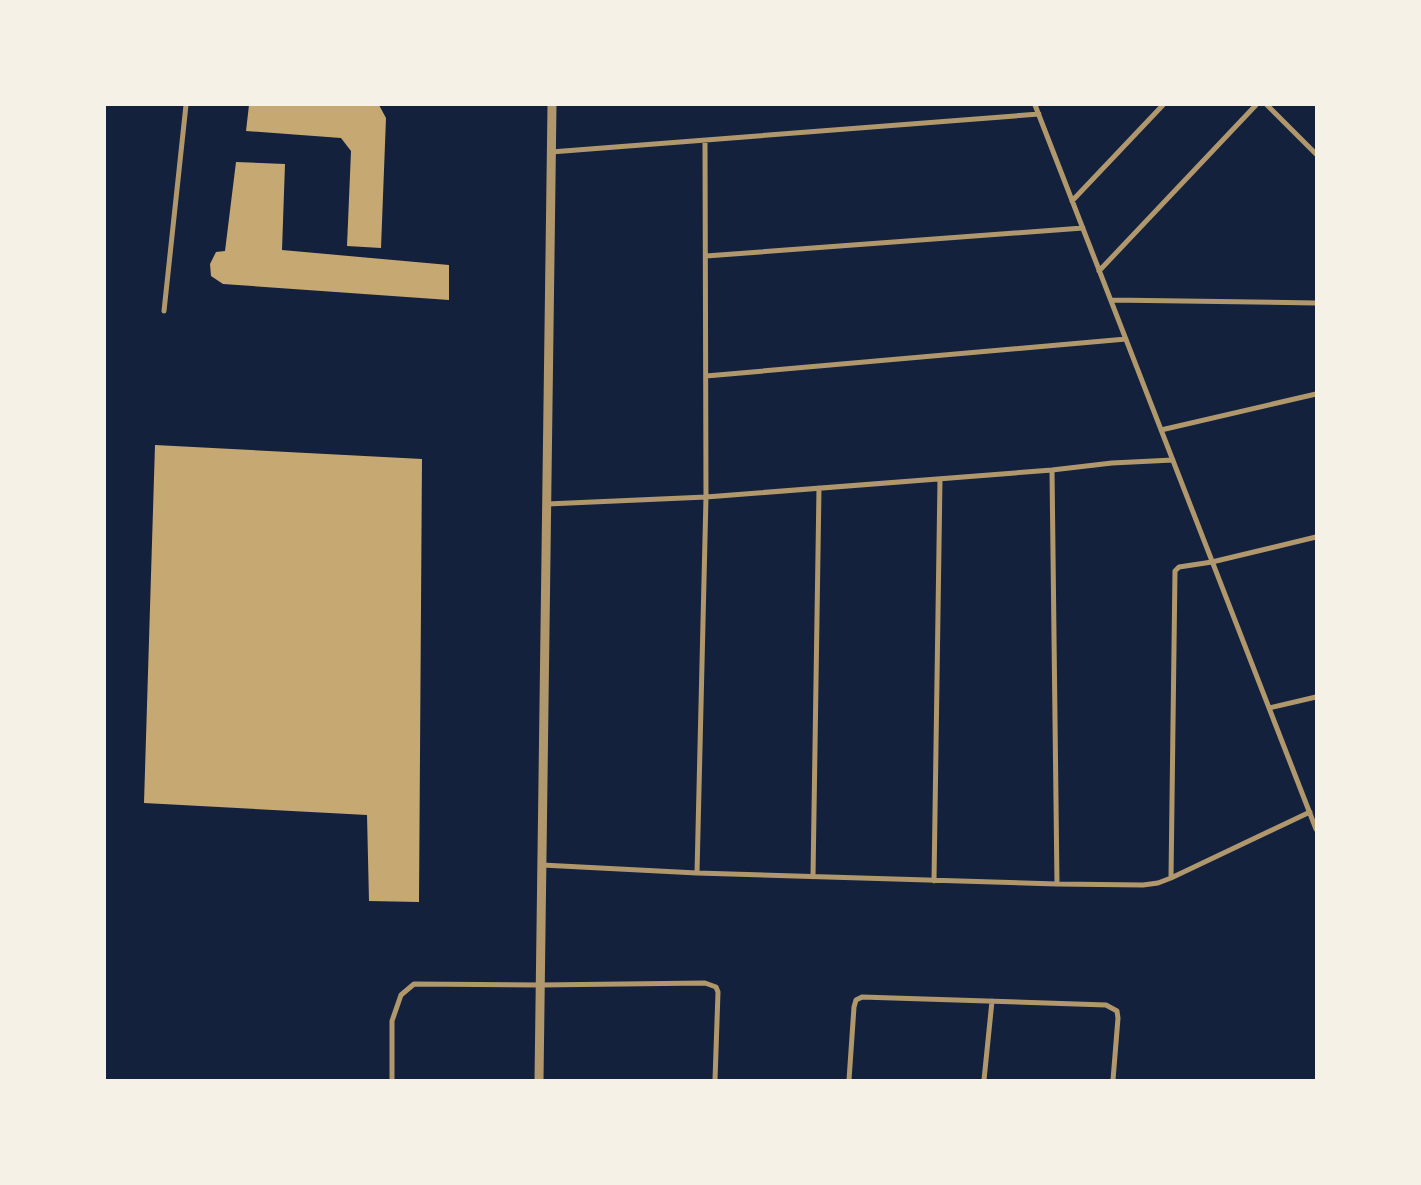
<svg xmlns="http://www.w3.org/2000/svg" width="1421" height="1185" font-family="'DejaVu Sans',sans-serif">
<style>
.building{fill:#c6a872}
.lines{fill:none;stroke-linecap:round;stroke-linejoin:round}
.minor{stroke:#b1986c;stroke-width:5}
.tertiary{stroke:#b1986c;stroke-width:9}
</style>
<rect width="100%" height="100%" fill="#14213d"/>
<path class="building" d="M249,105H379L386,118L381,248L347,246L351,151L341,138L246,131Z
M236,162L285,164L282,250L449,265V300L223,284L211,276L210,264L216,252L225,251Z
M155,445L422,459L419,902L369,901L367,815L144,803Z"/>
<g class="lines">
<path class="minor" d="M1035,105L1316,829
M1267,105L1316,154
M551,152L1039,114
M1072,201L1163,105
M706,256L1083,228
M1099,271L1256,105
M1111,300L1316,303
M164,311L186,105
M706,376L1126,339
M1161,430L1316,394
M1052,470L1057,884
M547,504L706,497L1052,470L1112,463L1173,460
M1269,708L1316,697
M542,865L697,873L1057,884L1143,885L1158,883L1171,878L1310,812
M697,873L706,497L705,141
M813,877L819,488
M1171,878L1175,571L1179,567L1212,562L1316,537
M934,881L940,479
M392,1080V1021L401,995L414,984L540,985L705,983L716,987L718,992L715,1080
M849,1080L854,1007L856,1000L862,997L1106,1005L1117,1011L1118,1018L1113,1080
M984,1080L992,1001"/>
<path class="tertiary" d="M539,1080L552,105"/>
</g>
<rect width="1421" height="1185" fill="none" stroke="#f6f1e7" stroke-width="212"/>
</svg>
